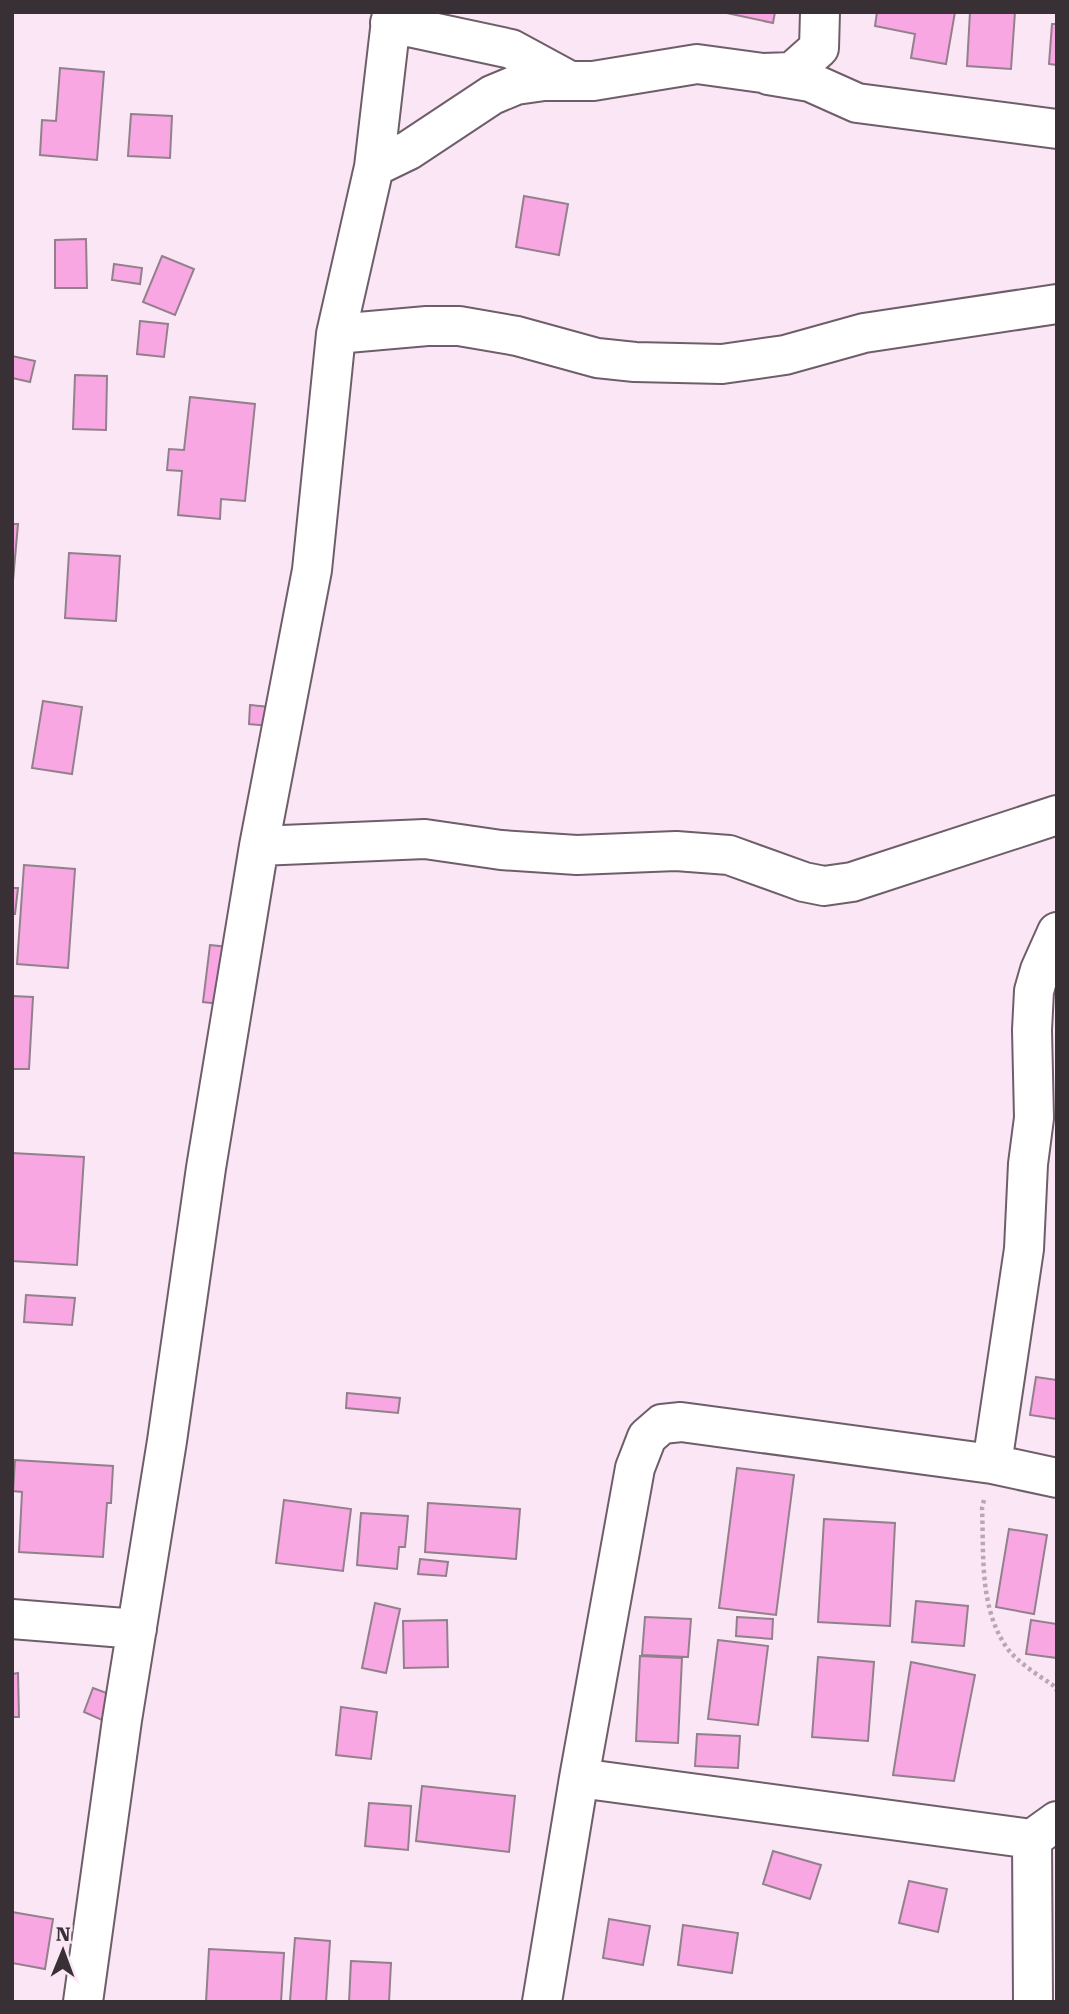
<svg xmlns="http://www.w3.org/2000/svg" width="1069" height="2014" font-family="'Roboto Serif',serif">
<style>
.building{fill:#f9a7e3;stroke:#92808d;stroke-width:2}
.lines{fill:none;stroke-linecap:round;stroke-linejoin:round}
.minor-casing{stroke:#6e5e69;stroke-width:42}
.path{stroke:#b8a8b3;stroke-width:4.5;stroke-dasharray:3.5 3.5;stroke-linecap:butt}
.minor{stroke:#fff;stroke-width:38}
</style>
<rect width="100%" height="100%" fill="#fae6f4"/>
<path class="building" d="M722,12H775L773,23Z
M877,12H955L946,64L911,58L915,34L875,26Z
M970,12H1015L1011,69L967,66Z
M1052,24H1057V65L1049,64Z
M60,68L104,72L97,160L40,155L42,120L56,121Z
M131,114L172,116L170,158L128,156Z
M524,196L568,204L559,255L516,247Z
M86,239L87,288H55V240Z
M162,256L194,269L175,315L143,302Z
M114,264L142,268L140,284L112,280Z
M140,321L168,324L164,357L137,354Z
M12,356L35,361L30,382L12,378Z
M75,375L107,376L106,430L73,429Z
M190,397L255,404L245,501L221,499L220,519L178,515L182,471L167,470L169,449L184,450Z
M12,524H18L12,592Z
M69,553L120,556L116,621L65,618Z
M43,701L82,707L72,774L32,768Z
M250,705L271,707L269,726L249,724Z
M24,865L75,869L68,968L17,964Z
M12,888H18L15,914H12Z
M210,945L228,947L220,1004L203,1002Z
M12,996L33,997L29,1069H12Z
M12,1153L84,1157L77,1265L12,1261Z
M26,1295L75,1298L72,1325L24,1322Z
M1036,1377L1057,1380V1419L1030,1415Z
M347,1393L400,1398L398,1413L346,1408Z
M15,1460L113,1466L111,1503H107L103,1557L19,1552L22,1492L13,1491Z
M737,1468L794,1475L776,1615L719,1608Z
M284,1500L351,1509L343,1571L276,1563Z
M428,1503L520,1509L516,1559L425,1552Z
M361,1513L408,1516L405,1547H399L397,1569L357,1565Z
M824,1519L895,1523L890,1626L818,1622Z
M1009,1529L1047,1535L1034,1614L996,1607Z
M420,1559L448,1562L446,1576L418,1574Z
M916,1601L968,1606L964,1646L912,1642Z
M375,1603L400,1609L386,1673L362,1668Z
M645,1617L691,1619L688,1657L642,1655Z
M737,1617L773,1619L772,1639L736,1636Z
M447,1620L448,1667L404,1668L403,1621Z
M1031,1620L1057,1624V1658L1026,1654Z
M718,1640L768,1646L758,1725L708,1719Z
M640,1656L682,1658L678,1743L636,1741Z
M818,1657L874,1662L868,1741L812,1737Z
M911,1662L975,1675L954,1781L893,1775Z
M18,1673L19,1717H12V1674Z
M93,1688L112,1695L102,1720L84,1712Z
M341,1707L377,1712L371,1759L336,1755Z
M697,1734L740,1736L738,1768L695,1766Z
M422,1786L515,1796L509,1852L416,1841Z
M369,1803L411,1806L408,1850L365,1846Z
M773,1851L821,1865L810,1899L763,1884Z
M909,1881L947,1889L938,1932L899,1923Z
M12,1912L53,1919L45,1969L12,1963Z
M609,1919L650,1926L643,1965L603,1958Z
M683,1925L738,1933L732,1973L678,1965Z
M295,1938L330,1941L326,2002L290,2001Z
M209,1949L284,1953L281,2002H206Z
M351,1961L391,1963L389,2002H349Z"/>
<g class="lines">
<defs>
<path id="minor" d="M390,23L511,49L570,81
M768,75L810,82L857,103L1057,129
M374,167L409,150L492,95L516,85L544,81H593L697,64L762,73L792,72L819,48L820,12
M336,334L427,326H459L517,336L597,358L635,362L722,364L785,355L864,333L1057,304
M259,846L425,839L501,850L577,855L676,851L729,855L804,882L824,886L852,882L1057,815
M992,1464L1024,1249L1028,1164L1034,1118L1032,1030L1034,991L1040,970L1057,932
M12,1619L137,1629
M579,1778L1032,1839L1057,1821
M1032,1839L1033,2002
M83,2002L122,1720L167,1441L206,1168L259,846L312,570L336,334L374,167L392,12
M542,2002L579,1778L635,1468L647,1437L662,1424L681,1422L992,1464L1057,1478"/>
</defs>
<use href="#minor" class="minor-casing"/>
<path class="path" d="M984,1500L982,1508C984,1553 979,1605 1005,1645C1016,1662 1037,1674 1054,1686L1057,1691"/>
<use href="#minor" class="minor"/>
</g>
<rect width="1069" height="2014" fill="none" stroke="#383035" stroke-width="28"/>
<g transform="translate(63 1951) rotate(1)" stroke="#fae6f4" stroke-width="5" paint-order="stroke">
<path d="M0-5L12 26L0 18L-12 26Z" fill="#383035"/>
<text y="-10" font-size="19" font-weight="bold" text-anchor="middle" fill="#383035">N</text>
</g>
</svg>
